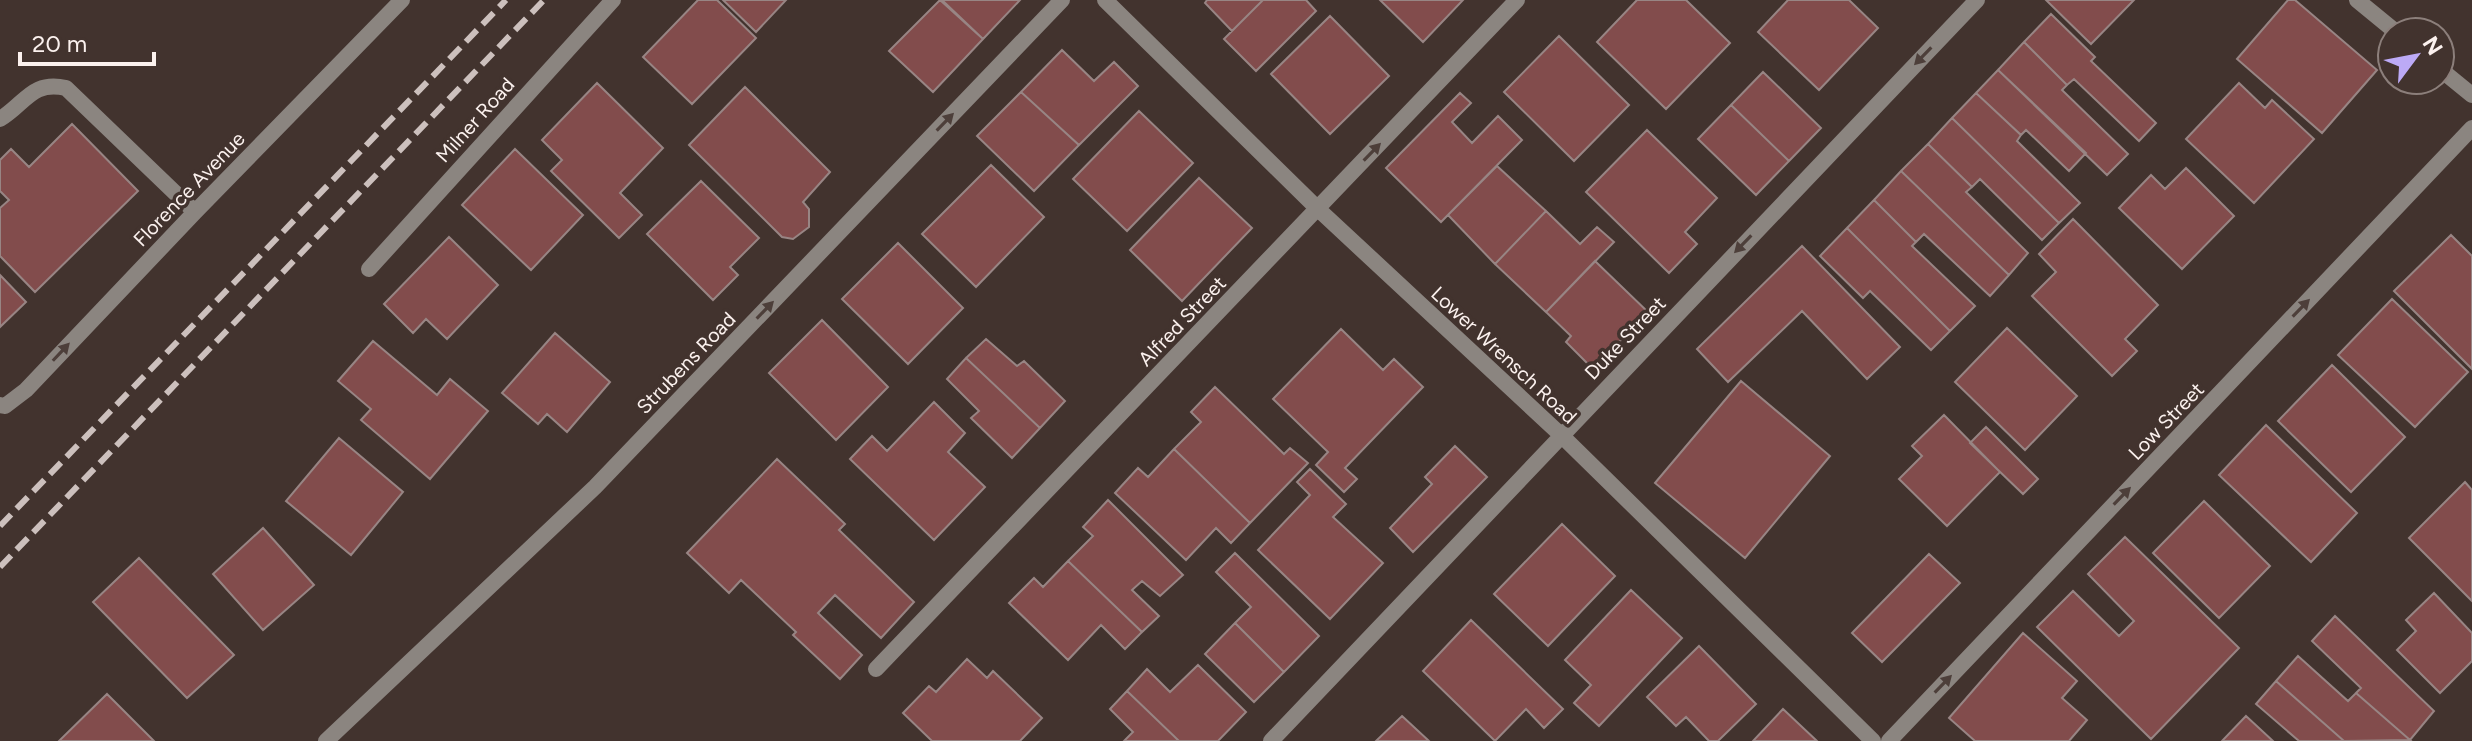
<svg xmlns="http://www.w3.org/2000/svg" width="2472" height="741" font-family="Figtree,sans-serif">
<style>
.building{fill:#824c4c;stroke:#988584;stroke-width:2}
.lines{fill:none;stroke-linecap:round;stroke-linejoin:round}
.minor{stroke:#8b8580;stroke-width:16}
.rail{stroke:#ccc0bd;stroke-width:6;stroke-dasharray:16 8;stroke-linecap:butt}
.oneway{fill:#4d3f3a}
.labels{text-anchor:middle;stroke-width:7;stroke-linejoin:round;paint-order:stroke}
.street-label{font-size:20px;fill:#fbf1ee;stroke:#42332e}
</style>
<rect width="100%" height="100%" fill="#42332e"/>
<path class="building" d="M698,0H717L756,38L692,104L643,57Z
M723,0H786L756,32Z
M940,0L983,39L933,92L889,51Z
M942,0H1020L983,39Z
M1207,0H1263L1232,31L1205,3Z
M1263,0H1306L1316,11L1256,71L1224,39Z
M1380,0H1463L1423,42Z
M1637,0H1686L1730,43L1666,109L1597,42Z
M1788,0H1849L1878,28L1819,90L1758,32Z
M2046,0H2134L2091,44Z
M2288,0H2295L2377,70L2322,133L2237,59Z
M2051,14L2095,57L2091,61L2156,123L2139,141L2074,79L2067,85L2024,42Z
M1330,16L1389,76L1330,134L1271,74Z
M1559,36L1629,105L1574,161L1504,92Z
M2024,42L2067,85L2062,90L2128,154L2107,175L1998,70Z
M1062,50L1094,81L1114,62L1138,86L1079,145L1021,92Z
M1998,70L2086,153L2069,171L2026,130L2021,135L1976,93Z
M1763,72L1821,128L1789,161L1731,105Z
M597,83L663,148L620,193L642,215L619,238L551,171L562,160L542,140Z
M2239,83L2265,108L2272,100L2314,139L2254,203L2186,139Z
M745,87L830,172L803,202L809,209V227L793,239L782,237L689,145Z
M1021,92L1079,145L1034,191L977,136Z
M1460,93L1471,103L1452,122L1472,143L1498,116L1522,140L1441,222L1386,168Z
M1976,93L2021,135L2017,141L2080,203L2059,223L1952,118Z
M1731,105L1789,161L1756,195L1698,139Z
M1139,111L1193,163L1127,231L1073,179Z
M1952,118L2059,223L2042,240L1980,179L1972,187L1928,144Z
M72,124L138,191L35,292L0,256V208L9,200L0,191V160L11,149L29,167Z
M1647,130L1717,198L1685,232L1697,244L1669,273L1586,192Z
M1928,144L1972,187L1966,192L2028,253L2009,275L1901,171Z
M515,149L583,215L531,270L462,205Z
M991,165L1044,217L976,287L922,234Z
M1497,166L1546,211L1495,264L1448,215Z
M2186,168L2234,216L2182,269L2119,208L2151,175L2165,189Z
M1901,171L2009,275L1990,296L1924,234L1916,242L1874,200Z
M1199,178L1252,228L1182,301L1130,250Z
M701,181L759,238L730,267L738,275L713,300L647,234Z
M1874,200L1916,242L1912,246L1975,306L1950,331L1847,228Z
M1546,211L1580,244L1597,227L1614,242L1546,312L1495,264Z
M2073,219L2158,305L2125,339L2137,351L2112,376L2032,296L2056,272L2039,254Z
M1847,228L1950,331L1931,350L1870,291L1863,298L1820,256Z
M2451,235L2472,256V369L2394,291Z
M449,237L498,285L447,339L426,319L413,333L384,304Z
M898,243L963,308L908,364L842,299Z
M1802,246L1900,347L1867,379L1802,311L1728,382L1697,349Z
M1595,261L1649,313L1592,368L1566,342L1571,336L1546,312Z
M0,275L26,302L0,327Z
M2392,299L2468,372L2415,427L2338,355Z
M822,320L888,387L836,440L769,373Z
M2007,328L2077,396L2025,450L1955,382Z
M1341,329L1383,370L1394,359L1423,387L1345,468L1357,479L1344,492L1316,465L1328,452L1273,399Z
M555,333L610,382L567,432L547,414L538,424L502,393Z
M986,339L1017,366L1024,361L1065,401L1040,428L966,358Z
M373,341L437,395L450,379L488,411L430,479L361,420L371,409L338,381Z
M966,358L1040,428L1012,458L971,418L979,411L947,379Z
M2332,365L2405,437L2351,492L2278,421Z
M1741,381L1830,456L1745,558L1655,483Z
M1215,387L1284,454L1290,448L1308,463L1250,523L1174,449L1201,422L1191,412Z
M934,402L965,433L948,452L985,487L934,540L850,459L872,436L887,451Z
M1944,415L2000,472L1947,526L1899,479L1922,456L1912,446Z
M2266,425L2357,513L2311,562L2219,475Z
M1986,427L2038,479L2023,494L1970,443Z
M339,438L403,492L351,555L286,501Z
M1455,446L1487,477L1413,552L1390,528L1432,484L1425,477Z
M1174,449L1250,523L1231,543L1216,528L1186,560L1115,493L1138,468L1148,477Z
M777,459L845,524L839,530L914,602L881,638L835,595L818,613L862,655L840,679L793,635L796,632L741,580L729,593L687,553Z
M1310,469L1346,504L1333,517L1383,563L1330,619L1258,550L1310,495L1297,482Z
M2465,482L2472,490V601L2409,538Z
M1108,500L1183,575L1160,596L1142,581L1132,590L1159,616L1142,632L1068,561L1093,536L1083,527Z
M2204,501L2270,566L2219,618L2153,553Z
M1562,524L1615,576L1548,646L1494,594Z
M263,528L314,585L263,630L213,574Z
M2125,537L2239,648L2151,739L2037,627L2073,591L2119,636L2134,621L2088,574Z
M1235,553L1319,636L1284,672L1235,623L1251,607L1216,572Z
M1929,554L1960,583L1882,662L1852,633Z
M139,558L234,655L187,698L93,602Z
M1068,561L1142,632L1125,649L1101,625L1068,660L1009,603L1034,578L1043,587Z
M1631,590L1682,638L1599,726L1574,703L1591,685L1565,660Z
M2434,593L2472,633V661L2440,693L2397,650L2416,631L2406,620Z
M2335,616L2434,711L2410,740L2356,693L2361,688L2312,641Z
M1471,620L1563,709L1544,728L1526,709L1495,741L1423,671Z
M1235,623L1284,672L1254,702L1205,654Z
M2023,633L2077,681L2062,698L2087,720L2069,741H1975L1949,718Z
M1699,646L1756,704L1718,741H1709L1686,717L1676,726L1647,697Z
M2298,656L2348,701L2356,693L2410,740L2344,741L2276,681Z
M967,659L987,678L993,671L1042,718L1020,741H932L903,713L929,686L936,692Z
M1198,665L1246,712L1218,741H1179L1127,691L1147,669L1170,692Z
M2276,681L2344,741H2299L2256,704Z
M1127,691L1179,741H1124L1133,732L1110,709Z
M107,694L154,741H59Z
M1783,709L1817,741H1753Z
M1402,716L1429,741H1376Z
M2246,716L2273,741H2222Z"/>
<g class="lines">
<path class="minor" d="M1105,0L1318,209L1561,435L1873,741
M2357,0L2396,32
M2440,69L2472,95
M0,119C25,104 32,80 66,88L195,212
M369,269L613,0
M0,405L5,406L26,390L195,212L402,0
M876,669L1517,0
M326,741L595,487L1062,0
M1271,741L1977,0
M1889,741L2472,128"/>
<path class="rail" d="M0,526L506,0
M0,567L544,0"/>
</g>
<defs><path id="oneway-solid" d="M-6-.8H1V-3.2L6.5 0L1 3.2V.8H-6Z" transform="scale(2)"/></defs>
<g class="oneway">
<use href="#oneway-solid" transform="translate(1923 56) rotate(134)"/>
<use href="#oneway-solid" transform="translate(945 122) rotate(-46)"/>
<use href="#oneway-solid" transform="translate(1372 152) rotate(-46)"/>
<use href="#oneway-solid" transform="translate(1743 244) rotate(134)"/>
<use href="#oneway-solid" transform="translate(2301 308) rotate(-46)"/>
<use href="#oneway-solid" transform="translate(765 310) rotate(-46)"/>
<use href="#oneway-solid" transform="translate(61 352) rotate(-47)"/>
<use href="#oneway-solid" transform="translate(2122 496) rotate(-46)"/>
<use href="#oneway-solid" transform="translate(1943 684) rotate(-46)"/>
</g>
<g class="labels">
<g class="street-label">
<text transform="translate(475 120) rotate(-48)" y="7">Milner Road</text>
<text transform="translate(189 189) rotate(-46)" y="7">Florence Avenue</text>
<text transform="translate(1182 321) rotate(-46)" y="7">Alfred Street</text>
<text transform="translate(1625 338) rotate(-46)" y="7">Duke Street</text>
<text transform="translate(1504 355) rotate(43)" y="7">Lower Wrensch Road</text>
<text transform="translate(686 363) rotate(-46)" y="7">Strubens Road</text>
<text transform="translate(2166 421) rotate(-46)" y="7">Low Street</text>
</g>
</g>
<g transform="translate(2416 56) rotate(58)"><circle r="38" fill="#42332e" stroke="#8c7f7b" stroke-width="2"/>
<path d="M0-6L14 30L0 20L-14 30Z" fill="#bcaaf6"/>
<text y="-12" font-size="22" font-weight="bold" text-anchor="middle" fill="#fbf1ee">N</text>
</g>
<path d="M20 52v12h134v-12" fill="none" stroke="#fbf1ee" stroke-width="4"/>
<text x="32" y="52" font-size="24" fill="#fbf1ee" stroke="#42332e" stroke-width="6" paint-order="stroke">20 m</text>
</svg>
